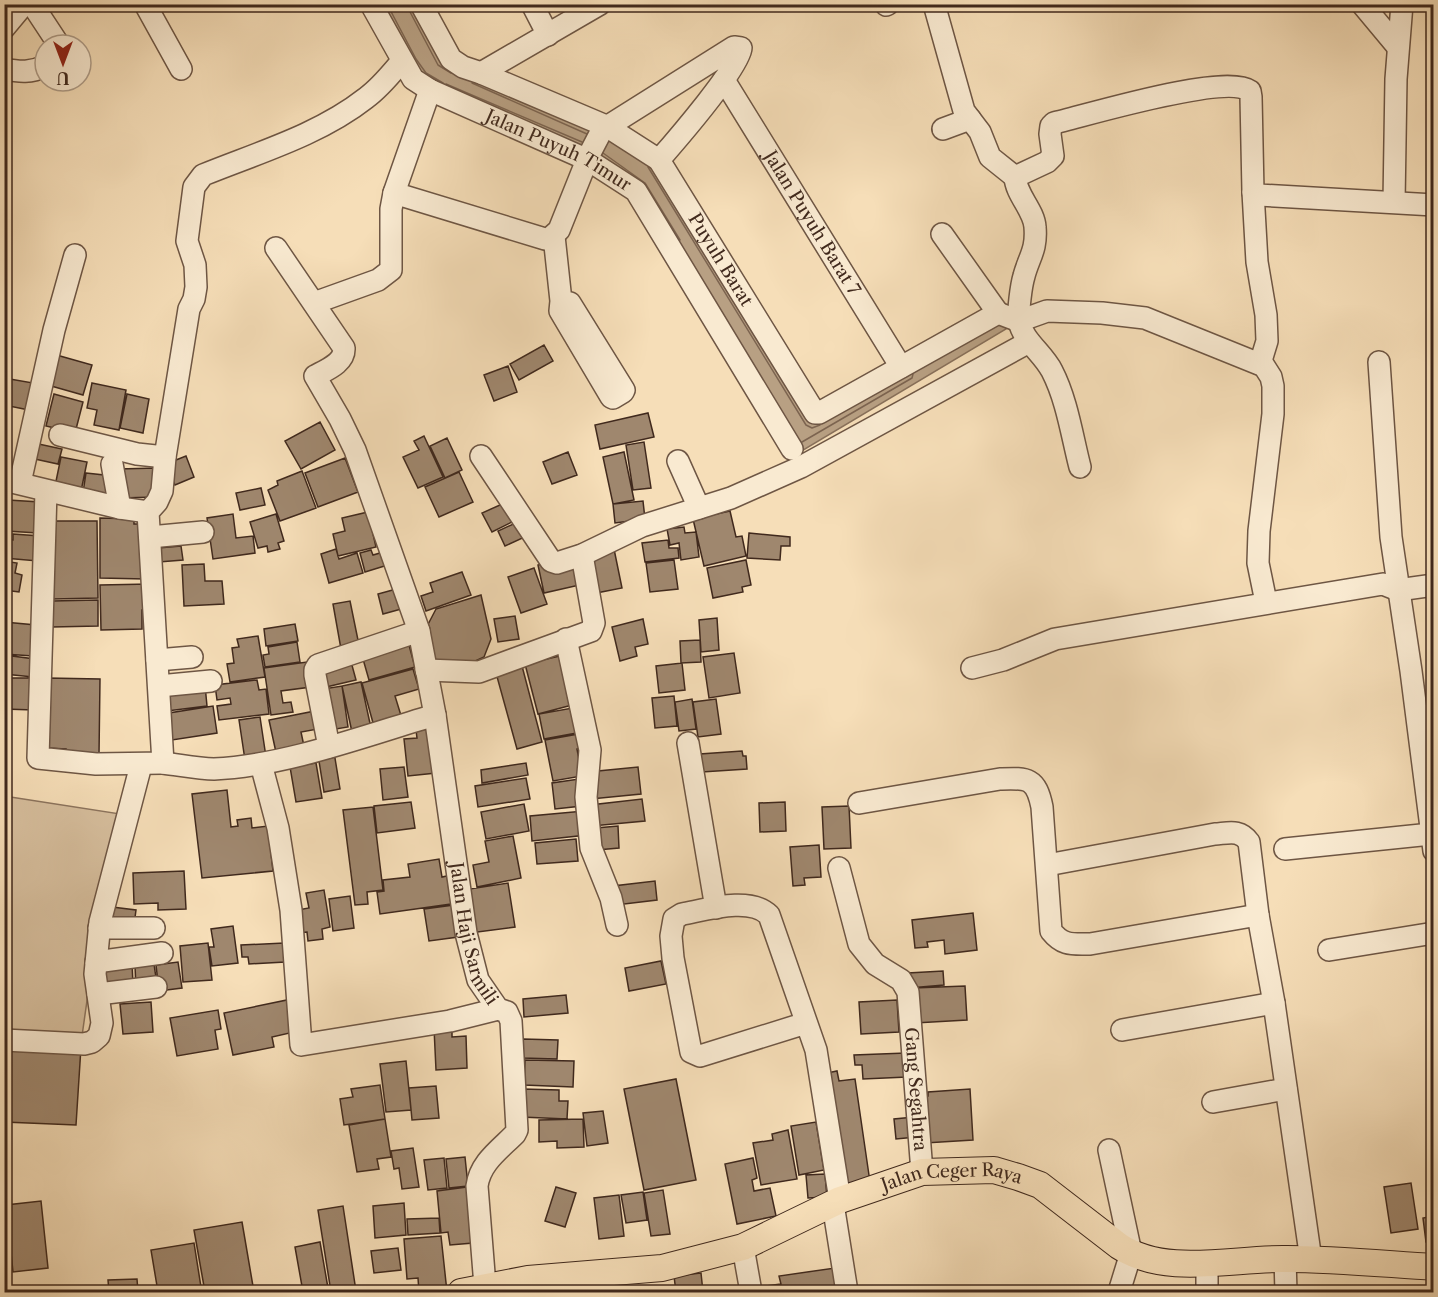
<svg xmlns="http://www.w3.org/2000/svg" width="1438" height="1297" font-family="'Libre Caslon Text',serif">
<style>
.green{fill:#d7bf9e;stroke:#8c745e;stroke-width:1.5}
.water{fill:#b8a083;stroke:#88705a;stroke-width:1.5}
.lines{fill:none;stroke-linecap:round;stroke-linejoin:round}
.shore{stroke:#7c6450;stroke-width:1.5}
.building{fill:#9f876e;stroke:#40291d;stroke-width:1.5}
.minor-casing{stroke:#6e5644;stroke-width:24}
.major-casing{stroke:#40291d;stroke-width:28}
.minor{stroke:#f9ead1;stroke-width:21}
.major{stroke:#f6deb8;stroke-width:26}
.labels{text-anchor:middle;stroke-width:6;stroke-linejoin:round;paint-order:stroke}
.street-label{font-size:18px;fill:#40291d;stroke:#f9ead1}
</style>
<rect width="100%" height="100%" fill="#f6deb8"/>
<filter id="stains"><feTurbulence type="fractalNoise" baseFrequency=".00333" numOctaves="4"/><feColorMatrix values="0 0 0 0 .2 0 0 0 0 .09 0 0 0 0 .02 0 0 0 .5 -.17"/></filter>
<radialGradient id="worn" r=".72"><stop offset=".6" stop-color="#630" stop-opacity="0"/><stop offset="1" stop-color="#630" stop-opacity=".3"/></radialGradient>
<path class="green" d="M4,796L127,815L98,923L81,1043L5,1037Z"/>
<path class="water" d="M380,5H413L444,61L600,133L652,162L812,422L999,313L1006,329L800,452L641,187L421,77Z"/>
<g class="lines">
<path class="shore" d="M387,4L416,59L426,73L443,83
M408,4L409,10L438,65L451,73
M472,83L587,134
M446,84L582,142
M603,153L645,183L680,240
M648,167L806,425L812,428L820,425
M802,442L912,378L913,374"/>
</g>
<path class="building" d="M544,345L553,361L519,380L510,364Z
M53,354L92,365L83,395L44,384Z
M508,366L517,392L494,401L484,375Z
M4,378L39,384L34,411L4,405Z
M92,383L126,390L119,430L94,425L97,410L87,408Z
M54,394L83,402L75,433L46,426Z
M127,394L149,399L143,433L120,428Z
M648,413L654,437L600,449L595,425Z
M320,422L335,450L301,469L285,441Z
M424,436L443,477L418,488L403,457L419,450L414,441Z
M447,438L462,470L445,478L430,446Z
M644,442L651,488L633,490L626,445Z
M34,443L62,449L58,464L30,458Z
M568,452L577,475L552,484L543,462Z
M624,452L634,500L613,504L603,457Z
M186,456L194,477L175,485L166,464Z
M61,457L87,462L80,496L54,491Z
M345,458L358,492L318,507L305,473Z
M156,468L157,497L120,498L119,469Z
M302,471L316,508L280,521L268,490L278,485L277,481Z
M459,472L473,502L439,517L425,487Z
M86,473L113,476L109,503L82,499Z
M261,488L265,505L240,510L236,493Z
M8,500L40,502L38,533L6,531Z
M509,501L518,519L492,532L482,513Z
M643,501L645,519L615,523L613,504Z
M730,511L736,537L742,536L746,556L704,566L693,519Z
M368,512L376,547L338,556L333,534L345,531L342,518Z
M233,514L236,538L253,536L255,553L213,559L207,518Z
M276,514L284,541L278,543L280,549L268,552L267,546L258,548L250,522Z
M100,518L134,519V524H145V579L100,578Z
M51,521H97L98,598L53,599Z
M520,521L527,536L505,546L498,531Z
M684,527L685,533L696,532L699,557L681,560L679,543L670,545L667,529Z
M749,533L790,537V546H781L780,560L747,558Z
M13,534L40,536L38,561L4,558V539L13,540Z
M668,540L669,548H678L679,558L645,562L642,543Z
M181,546L183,560L159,562L158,548Z
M336,549L339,559L357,553L363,573L329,583L321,554Z
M614,549L622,588L591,594L583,555Z
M371,550L373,555L387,551L391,564L365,572L360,553Z
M578,560L584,584L544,593L538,565L550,562Z
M674,560L678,589L650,592L646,563Z
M746,560L751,585L742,587L743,592L713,598L707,568Z
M4,561L17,563L15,573L22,575L19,592L4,590Z
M204,564L205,581H222L224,604L184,606L182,565Z
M534,568L547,604L521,613L508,577Z
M462,572L471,595L426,611L421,596L433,592L430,583Z
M150,584V610H142V629L101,630L100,585Z
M400,588L405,608L383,614L378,594Z
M481,595L491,639L484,657L458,669L432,667L423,634L436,609Z
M98,600V626L52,627V601Z
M350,601L359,645L341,649L333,604Z
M515,616L519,639L498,642L494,619Z
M717,618L719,650L701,652L699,620Z
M643,619L648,644L635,647L637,656L620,661L612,627Z
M4,622L36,625L33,656L4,654Z
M295,624L298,641L266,646L264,629Z
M258,636L265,677L230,682L227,664L234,663L232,648L239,647L237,639Z
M407,638L415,667L369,680L361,652Z
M700,640L701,662L681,663L680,641Z
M297,642L300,662L265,667L263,655L269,654L268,647Z
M734,653L740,693L709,698L703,657Z
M4,655L35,659L33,677L4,674Z
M564,655L576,704L538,714L525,664Z
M350,658L356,680L326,687L321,665Z
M307,662L311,687L281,691L283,703L291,702L293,712L271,715L264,668Z
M682,663L685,690L659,693L656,666Z
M522,666L542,742L517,749L496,673Z
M413,669L419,689L395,696L403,722L375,730L362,683Z
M4,678H34V710L4,709Z
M47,678L100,679L99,755H66V749L46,748Z
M257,680L259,690L266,689L269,714L219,720L217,706L231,704L230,698L217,700L215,685Z
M361,682L371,728L352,732L342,686Z
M205,685L207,706L167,711L165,691Z
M342,686L348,727L330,730L323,689Z
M674,696L677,726L655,728L652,698Z
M692,699L696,729L679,731L675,702Z
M716,699L721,734L698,737L693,702Z
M213,706L217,733L172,740L169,713Z
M578,707L582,732L544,739L539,714Z
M315,711L318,729L301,732L305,751L277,757L269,720Z
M260,717L266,757L245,760L239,720Z
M432,729L436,773L408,776L404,739L417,738L416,730Z
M584,733L586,747L577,749L582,776L553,781L545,740Z
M742,751L743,756H746L747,769L702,772L700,754Z
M334,752L340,789L324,792L318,755Z
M316,763L322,798L296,802L290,767Z
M526,763L528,775L482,783L481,770Z
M404,767L408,797L383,800L380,769Z
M638,767L641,794L591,799L588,772Z
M526,778L530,799L478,807L475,786Z
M579,779L582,806L555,809L552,783Z
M227,790L231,827L238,826L237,820L251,818L252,828L268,826L273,871L202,878L192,794Z
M642,799L645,821L592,826L590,805Z
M411,802L415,828L377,833L374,806Z
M785,802L786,831L760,832L759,803Z
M524,804L529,831L486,839L481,812Z
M849,806L851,848L824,849L822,807Z
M373,807L383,890L367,892L368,904L355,905L343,810Z
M584,811L587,835L532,841L530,816Z
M618,826L619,848L597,850L596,828Z
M513,836L521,878L477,887L473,865L489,862L485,841Z
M576,839L578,861L537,864L535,843Z
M819,845L821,877L804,878L805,885L793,886L790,847Z
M439,859L442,877L447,876L451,904L380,914L377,892L384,891L383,880L410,877L408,864Z
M184,871L186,909L158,910V903L134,904L133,873Z
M655,881L657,900L616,905L613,886Z
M508,883L515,927L470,933L463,890Z
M324,890L330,927L322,929L323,939L308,941L307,932L295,933L292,911L309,908L306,893Z
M350,896L354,928L333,931L329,899Z
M454,905L458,937L429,941L424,909Z
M112,907L136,910L134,925L110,923Z
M973,913L977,950L945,954L944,940L927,942L928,947L915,948L912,920Z
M233,926L238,963L212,966L209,947H214L211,929Z
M208,943L212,980L183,982L180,946Z
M284,943L285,962L249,964L248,957H242L241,945Z
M661,961L666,984L629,991L625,968Z
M132,962L133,986L104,989L102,965Z
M178,962L182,988L159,991L156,965Z
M154,964L157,985L136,988L135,966Z
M943,971L944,985L909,988L908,973Z
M965,986L967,1020L915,1023L913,988Z
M566,995L568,1013L524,1017L523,999Z
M287,1000L294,1032L272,1037L274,1047L233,1055L224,1013Z
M897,1000L899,1032L861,1034L859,1002Z
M151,1002L153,1032L123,1034L120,1004Z
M218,1010L221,1029L215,1030L218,1049L177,1056L170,1018Z
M452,1027V1037L466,1036L467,1068L436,1070L434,1028Z
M523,1039L558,1040L557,1059L522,1058Z
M4,1043L81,1047L76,1125L4,1122Z
M906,1053L907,1077L863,1079L862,1065H855L854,1055Z
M525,1060L574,1061L573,1087L524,1085Z
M406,1061L411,1110L386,1112L380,1064Z
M837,1071L839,1081L855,1079L870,1182L843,1186L827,1073Z
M676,1079L696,1180L644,1190L624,1089Z
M380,1085L385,1119L344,1125L340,1099L353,1097L351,1089Z
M436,1086L439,1118L412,1120L409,1088Z
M522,1089L559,1090V1101H568L567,1119L521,1117Z
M970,1089L973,1140L925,1143L922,1096H928V1092Z
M603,1111L608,1143L587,1146L583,1113Z
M914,1117L916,1137L896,1139L894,1119Z
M385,1119L391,1157L377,1159L379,1169L357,1172L349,1125Z
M583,1119L584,1147L557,1148V1141L539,1142V1120Z
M816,1122L824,1170L799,1175L791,1126Z
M788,1130L797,1179L761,1185L753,1143L773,1140L772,1134Z
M413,1148L419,1187L402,1189L399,1168L394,1169L391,1151Z
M465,1157L468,1186L449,1188L446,1159Z
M444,1158L447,1188L428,1190L424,1160Z
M753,1158L757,1178L752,1180L754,1191L770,1188L776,1216L737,1224L725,1164Z
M825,1174L827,1197L808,1198L806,1175Z
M1411,1183L1418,1229L1391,1233L1384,1187Z
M467,1187L473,1243L450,1245L448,1232L441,1233L437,1191Z
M556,1187L576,1193L565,1227L545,1221Z
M663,1190L670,1234L651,1236L644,1193Z
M643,1192L647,1220L626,1223L621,1195Z
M619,1195L624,1236L599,1239L594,1198Z
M41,1201L48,1268L13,1272L6,1205Z
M404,1203L406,1235L375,1238L373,1206Z
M343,1206L356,1291L331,1292L318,1210Z
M1434,1216V1241L1426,1242L1423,1218Z
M439,1218L440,1233L408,1235L407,1219Z
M242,1222L254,1292H205L194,1230Z
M441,1236L447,1292H419L418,1278L407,1279L404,1239Z
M320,1242L328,1288L303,1292L295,1247Z
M194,1243L201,1287L158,1292L151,1250Z
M398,1248L401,1270L374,1273L371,1251Z
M835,1268L838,1292H759L758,1287L781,1284L779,1276Z
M701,1273L703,1292H676L674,1276Z
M137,1279L138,1292H109L108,1280Z
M202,1289V1292H173Z"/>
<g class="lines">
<defs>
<g id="minor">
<path d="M32,4L59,45"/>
<path d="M145,4L181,69"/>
<path id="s1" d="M371,4L413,79L430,90L588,160L636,191L792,449"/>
<path id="s2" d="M421,4L451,59L463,67L481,73L606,126L659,160L815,413H819L998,313L1019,321L1047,311L1102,313L1145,318L1264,366L1271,377L1273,386V414L1259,531L1258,563L1266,602"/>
<path d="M532,4L548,35"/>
<path d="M934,4L964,111L980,132L990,157L1015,177"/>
<path d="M1362,4L1397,46"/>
<path d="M886,5L888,4"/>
<path d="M4,28L24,4"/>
<path d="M4,69C20,72 31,73 45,66"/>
<path d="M481,73L600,4"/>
<path id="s3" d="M724,80L901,367"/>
<path d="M430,90L394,193L545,239L550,238L559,230L589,155L602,130L734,47L741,48C743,63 673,144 659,160"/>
<path d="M943,129L970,119"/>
<path d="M1253,192L1257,262L1266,315L1267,341L1260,364"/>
<path d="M1394,202L1396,79L1402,4"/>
<path d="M942,234L998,313"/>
<path d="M554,236L561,301L560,311L611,397L613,398L623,392L624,390L570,303L561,301"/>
<path id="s4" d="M276,248L344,348C345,363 326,370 315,376L340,419L355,450L419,631L435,715L466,933L478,980L498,1009L507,1012L511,1021L517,1130L515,1134C499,1150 480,1163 477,1186L485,1286"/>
<path d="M314,303L378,280L391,270V209L394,193"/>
<path d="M1379,362L1391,537L1411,671L1434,851"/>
<path d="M60,435L137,454L165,457"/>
<path d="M481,456L551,561L557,563L582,555L642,526L731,498L801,467L1029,342"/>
<path d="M678,461L699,508"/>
<path d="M112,464L120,508"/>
<path d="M1080,467C1072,436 1067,400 1052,371C1043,353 1023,341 1019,321C1018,311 1021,286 1024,276C1029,257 1037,250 1035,227C1034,210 1016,195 1015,177L1047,162L1053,156L1050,134L1051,126L1054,123C1088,115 1225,73 1250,91L1251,97L1253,192L1259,195L1434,205"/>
<path d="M4,480L120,508L148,512"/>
<path d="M20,483L54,330L75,255"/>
<path d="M46,491L38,758L96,764L163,763L148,512L157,502L162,491L165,457L189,309L194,299L196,287L195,265L187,241L194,187L203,175C257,153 319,135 366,98C380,88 391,74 402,61"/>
<path d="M150,537L203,532"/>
<path d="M566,639L590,750L586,797L591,848L611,898L617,925"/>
<path d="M157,660L192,657"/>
<path d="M972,668L1003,660L1055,639L1383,584L1398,590L1434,585"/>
<path d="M426,670L479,672L591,631L594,623L582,555"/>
<path d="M159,686L211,681"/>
<path d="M688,743L716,908"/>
<path d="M329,747L315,675V670L318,665L419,631"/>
<path d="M163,763C180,765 198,769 214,769C285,766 367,735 435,715"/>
<path d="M261,764L278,828L291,910L301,1045L450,1021L498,1009"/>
<path d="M859,803L1000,779C1027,778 1036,777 1042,807L1051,931C1063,946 1072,944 1090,944L1258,915"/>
<path d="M1285,849L1431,834"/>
<path d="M1047,865L1215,834C1229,833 1240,829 1249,842L1258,915L1274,1003L1311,1260"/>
<path id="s5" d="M839,868L859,944L875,964L901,980L908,992L922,1172"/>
<path d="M99,928H154"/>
<path d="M1329,950L1434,933"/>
<path d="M96,962L162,953"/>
<path d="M98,994L156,987"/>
<path d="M806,1023L700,1056L691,1052L673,958L671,936L674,919L682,914C705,910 750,896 769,915L816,1050L840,1200"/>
<path d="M1122,1030L1274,1003"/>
<path d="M4,1040L84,1044L92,1042L99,1036L102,1023L95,974L100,922L141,765"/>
<path d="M1213,1102L1286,1089"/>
<path d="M1109,1150L1131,1253L1119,1292"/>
<path d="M833,1204L847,1292"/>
<path d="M743,1247L751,1292"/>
<path d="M1285,1259L1286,1292"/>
<path d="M1207,1262V1292"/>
</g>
<g id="major">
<path id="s6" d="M461,1292L528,1279L662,1268L743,1247L840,1200L922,1172L994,1170L1018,1177L1040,1185L1119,1246C1166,1277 1233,1258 1286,1259C1335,1259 1385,1264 1434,1267"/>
</g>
</defs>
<use href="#minor" class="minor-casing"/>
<use href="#major" class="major-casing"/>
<use href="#minor" class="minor"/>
<use href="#major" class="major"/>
</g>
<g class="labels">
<g class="street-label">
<text dy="6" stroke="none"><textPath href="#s1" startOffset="248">Jalan Puyuh Timur</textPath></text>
<text dy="6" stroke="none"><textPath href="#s3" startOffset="168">Jalan Puyuh Barat 7</textPath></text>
<text dy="6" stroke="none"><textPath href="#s2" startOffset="412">Puyuh Barat</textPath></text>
<text dy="6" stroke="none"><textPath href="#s4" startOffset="748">Jalan Haji Sarmili</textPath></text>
<text dy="6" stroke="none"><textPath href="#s5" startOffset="246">Gang Segahtra</textPath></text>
<text dy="6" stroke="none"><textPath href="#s6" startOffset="510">Jalan Ceger Raya</textPath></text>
</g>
</g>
<rect width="1438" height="1297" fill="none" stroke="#f6deb8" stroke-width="24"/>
<rect x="6" y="6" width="1426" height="1285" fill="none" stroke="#40291d" stroke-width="3"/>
<rect x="12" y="12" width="1414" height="1273" fill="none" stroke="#40291d" stroke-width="1.5"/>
<g transform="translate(63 63) rotate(180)"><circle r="28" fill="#f9ead1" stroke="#af9d89" stroke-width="1.5"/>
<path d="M0-4.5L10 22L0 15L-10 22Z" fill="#8f2418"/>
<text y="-9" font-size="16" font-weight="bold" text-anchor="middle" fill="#40291d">U</text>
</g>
<rect width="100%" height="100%" filter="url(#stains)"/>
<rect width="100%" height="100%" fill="url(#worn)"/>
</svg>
